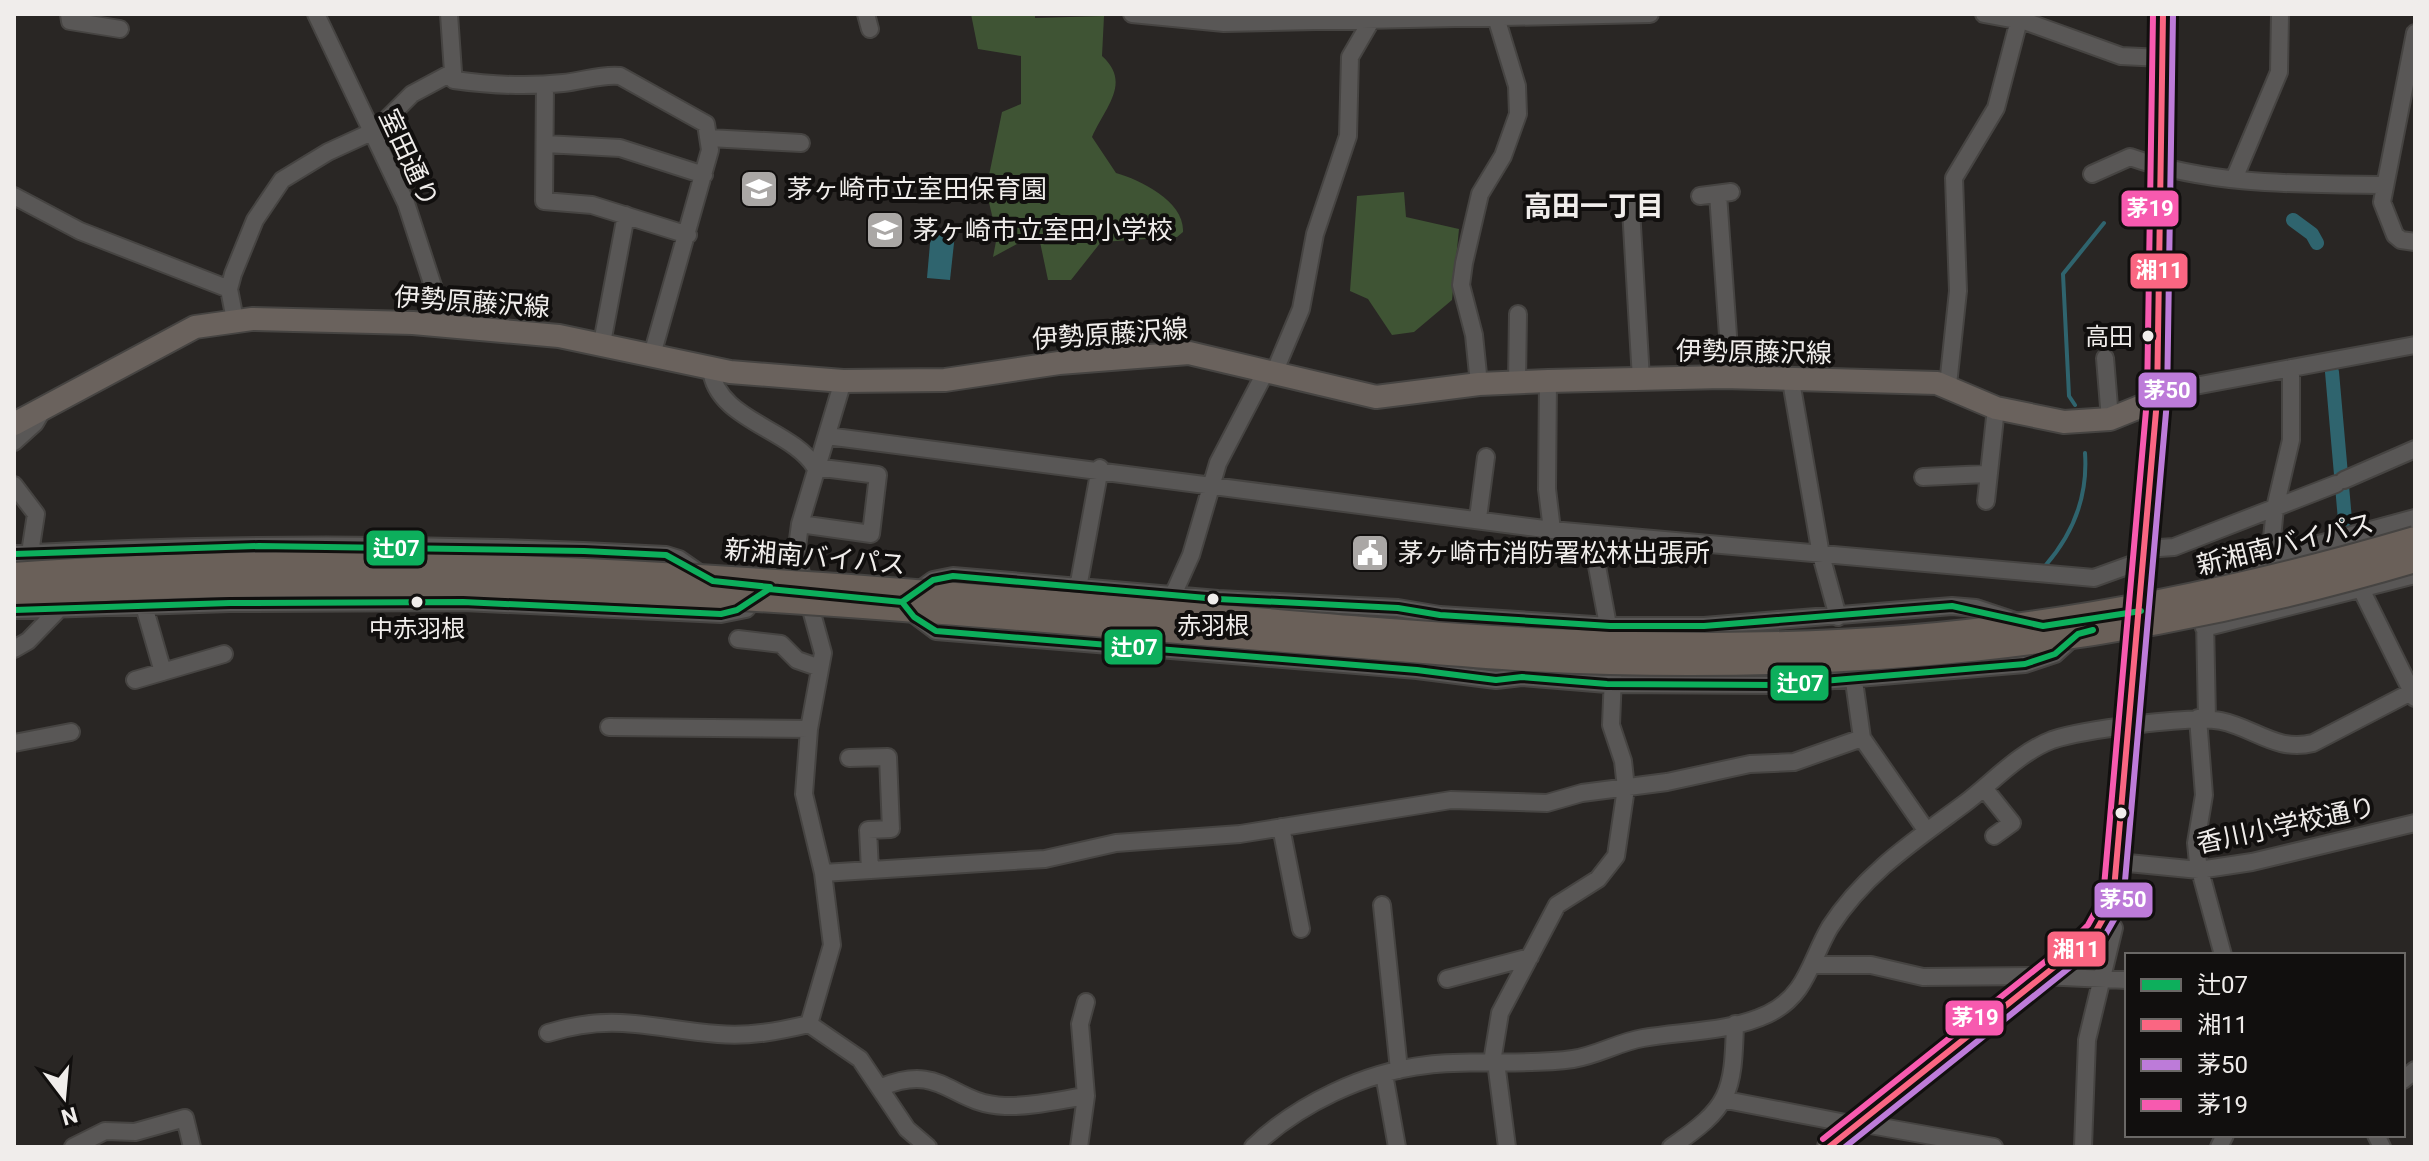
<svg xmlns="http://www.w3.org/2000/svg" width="2429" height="1161" font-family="Roboto,'Noto Sans JP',sans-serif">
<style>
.forest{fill:#3f5434}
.water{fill:#2f646e}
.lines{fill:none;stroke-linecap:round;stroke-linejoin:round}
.stream{stroke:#2f646e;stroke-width:4}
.canal{stroke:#2f646e;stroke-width:14}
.minor-casing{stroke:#464442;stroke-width:20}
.major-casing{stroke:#464442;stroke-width:26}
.minor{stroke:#595756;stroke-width:16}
.major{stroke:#6a625d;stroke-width:22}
.highway-bridge-casing{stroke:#464442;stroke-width:28;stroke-linecap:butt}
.highway-bridge{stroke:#6a6059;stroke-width:24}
.bus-1-casing{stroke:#110f0e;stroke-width:12}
.bus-2-casing{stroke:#110f0e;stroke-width:12}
.bus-3-casing{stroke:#110f0e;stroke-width:12}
.bus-4-casing{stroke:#110f0e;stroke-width:12}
.bus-1{stroke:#0daf5c;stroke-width:6}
.bus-2{stroke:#fa6682;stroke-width:6}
.bus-3{stroke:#bd7bd9;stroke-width:6}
.bus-4{stroke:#f75aaf;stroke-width:6}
.bus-dot{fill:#f0edeb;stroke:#110f0e;stroke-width:3}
.labels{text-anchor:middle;stroke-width:8;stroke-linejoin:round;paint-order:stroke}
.bus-label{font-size:24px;fill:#f0edeb;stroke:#110f0e}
.street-label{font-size:26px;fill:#f0edeb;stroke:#110f0e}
.poi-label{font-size:26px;fill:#f0edeb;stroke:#110f0e;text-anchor:start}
.neighbourhood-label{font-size:28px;font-weight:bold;fill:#f0edeb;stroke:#110f0e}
.line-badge{stroke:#110f0e;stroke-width:3}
.badge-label{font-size:22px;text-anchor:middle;font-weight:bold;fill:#fff}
</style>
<rect width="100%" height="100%" fill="#292624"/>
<path class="forest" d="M971,14H1035V18L1104,16L1102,56C1132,83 1105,107 1092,137L1116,173C1141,180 1185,202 1183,232L1177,237L1101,242L1071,280H1048L1040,242L1017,244L993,257L997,236L986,190L1002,112L1021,104V56L978,49Z
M1404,192L1406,217L1459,229L1452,300L1414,332L1392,335L1368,299L1350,291L1357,196Z"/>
<path class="water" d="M931,232L955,234L950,280L927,278Z"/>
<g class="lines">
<path class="stream" d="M2075,405L2069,396L2063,274L2104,223
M2045,566C2073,534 2088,496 2085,453"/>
<path class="canal" d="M2293,220L2312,234L2317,243
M2332,372L2345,520"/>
<defs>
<path id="minor" d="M69,14L70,21L120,29
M316,14L406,203L446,326
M449,14L453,72
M866,14L870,29
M1132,14L1224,23L1650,14
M1984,14L2027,22L2121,56L2162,58
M2415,33L2382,202L2395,235L2401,240L2415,242
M545,85L544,201L592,205L688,235
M709,138L801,143
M545,144L620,148L704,175
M2092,174L2130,157C2212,186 2300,184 2385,185
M2234,179L2279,72L2280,14
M1718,194L1731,378
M14,196L80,231L229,289
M1700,196L1731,192
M1631,209L1641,379
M235,320L229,289L233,274L255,220L282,180L328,152L376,130L412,94L453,72L454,80C490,85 527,87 563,83C583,81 601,74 620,76L706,124L710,150L652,355
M602,343L626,215
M2105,358L2110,419
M711,369C716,420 792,429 815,467L878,475L871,534L800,524
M1274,373L1301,309L1315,234L1348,136L1350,57L1371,21
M1548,381L1547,489L1552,530
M1791,381L1821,555L1838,617
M1517,382L1518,314
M1479,384L1474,335L1461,285L1464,263L1480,194L1503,156L1518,114L1517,86L1495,14
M1948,385L1958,291L1954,178L1996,108L2018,24
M2157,400L2195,386L2415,345
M827,436L1552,530L2094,578L2144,560
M14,442L35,423L42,411
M1923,477L1986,474
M2344,480L2415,449
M14,485L36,514L30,553
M1986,501L1996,408
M1478,518L1486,457
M1591,534L1610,636
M2145,549L2174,547L2336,484
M14,554C232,542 448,543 666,555L679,559L702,575
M2270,558L2275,508L2291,440V368
M1078,588L1100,468
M2219,590L2220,582L2248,563L2415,518
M2362,591L2415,698
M915,593L933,580L953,576L1218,599L1398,608L1440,615L1610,626H1704L1952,606L1976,608L2018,622
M1173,595L1191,555L1218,463L1266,371
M144,606L163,672
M14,610L230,603L463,602L721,614L746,609L757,596
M908,610L936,631L1417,670L1496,680L1522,677L1607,684L1776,685L2025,664L2055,654L2076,635
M2205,620L2207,719
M2204,628L2415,575
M738,639L781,644L797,660L820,668
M14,649L28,641L57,611
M135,680L224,654
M1854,681L1862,738L1926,830
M2198,718L2204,795L2196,843L2198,863L2223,955
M609,727L809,729
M14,743L71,732
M849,758L888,757L891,829L868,830L870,870
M1984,788L2012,823L1994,836
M1281,827L1301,929
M2118,862L2199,870L2252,862L2415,823
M823,873L1045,859L1116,843L1240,834L1451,800L1547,803L1582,793L1667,782L1750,764L1794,762L1862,738
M1382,905L1399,1070
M1815,965H1871L1923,977L2042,976L2127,980
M1447,979L1530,957
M809,1024L832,945L823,873L804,794L809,729L823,653L796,555L800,524L843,381
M548,1033C615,1012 652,1029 718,1034C749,1037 779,1031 809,1024L860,1059L907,1129L928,1147
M1492,1062L1500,1013L1557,905L1598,879L1616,856L1626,788L1623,761L1611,725L1613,675
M1496,1062L1507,1147
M1384,1074L1397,1147
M2403,1080L2415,1070
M882,1087C943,1062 950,1104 1005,1106C1031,1107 1060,1100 1086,1096
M1726,1100L1856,1125
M1859,1123L1994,1147
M2376,1135L2382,1147
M73,1147L105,1131L135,1132L185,1118L192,1147
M1079,1147L1086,1096L1080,1024L1086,1002
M1253,1147C1298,1104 1365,1072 1427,1065C1475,1059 1525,1066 1573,1059C1598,1055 1619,1042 1643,1038C1684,1031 1730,1032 1768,1014C1807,995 1810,961 1830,927C1864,874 1914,841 1964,804C1992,783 2018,753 2052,740C2081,730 2192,715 2221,721C2255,728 2276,752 2313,743L2415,690
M1671,1147C1730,1107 1733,1094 1735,1024
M2083,1147L2087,1040L2114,928L2106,916
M2219,1147L2225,1135"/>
<path id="major" d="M14,424L195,327L252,319L413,323L559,336L730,372L843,381L945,380L1059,363L1189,353L1376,397L1479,384L1548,381L1723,377L1937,383L1996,408L2064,422L2110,419L2157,400
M1829,1147L2083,944L2096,931L2113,901L2157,400L2163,14"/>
</defs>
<use href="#minor" class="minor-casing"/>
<use href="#major" class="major-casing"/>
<use href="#minor" class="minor"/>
<use href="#major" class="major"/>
<defs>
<path id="highway-bridge" d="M14,575C386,547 757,579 1129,609C1386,631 1645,658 1904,638C2078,624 2248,588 2415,539
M14,594C519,559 1024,623 1528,659C1841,674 2114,649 2415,560"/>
</defs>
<use href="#highway-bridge" class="highway-bridge-casing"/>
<use href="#highway-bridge" class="highway-bridge"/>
<defs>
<path id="bus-1" d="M14,554L259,546L584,551L666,555L713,581L770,587
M902,602L914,617L936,631L1417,670L1496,680L1522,677L1607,684L1776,685L2025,664L2055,654L2078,634L2093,630
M14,610L230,603L463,602L721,614L737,610L769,589L902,602L933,580L953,576L1218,599L1398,608L1440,615L1610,626H1704L1952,606L2043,626L2141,611"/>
<path id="bus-2" d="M1829,1147L2083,944L2096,931L2113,901L2157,400L2163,14"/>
<path id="bus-3" d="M1845,1147L2089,952L2104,937L2123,904L2167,401L2173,14"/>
<path id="bus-4" d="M1823,1139L2076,937L2088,925L2103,898L2147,399L2153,14"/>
</defs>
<use href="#bus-1" class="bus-1-casing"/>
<use href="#bus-2" class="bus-2-casing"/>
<use href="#bus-3" class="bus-3-casing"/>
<use href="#bus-4" class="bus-4-casing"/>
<use href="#bus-1" class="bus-1"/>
<use href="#bus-2" class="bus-2"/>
<use href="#bus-3" class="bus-3"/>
<use href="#bus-4" class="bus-4"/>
</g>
<defs>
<symbol id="school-square" viewBox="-11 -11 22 22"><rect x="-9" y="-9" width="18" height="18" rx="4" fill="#aaa7a5" stroke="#110f0e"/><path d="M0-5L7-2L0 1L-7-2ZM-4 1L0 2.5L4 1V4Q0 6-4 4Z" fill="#fff"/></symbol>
<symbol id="civic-square" viewBox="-11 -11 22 22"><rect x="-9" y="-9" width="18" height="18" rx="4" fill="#aaa7a5" stroke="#110f0e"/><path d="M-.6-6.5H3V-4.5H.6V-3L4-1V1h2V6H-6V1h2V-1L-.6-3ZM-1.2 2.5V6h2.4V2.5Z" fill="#fff"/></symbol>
</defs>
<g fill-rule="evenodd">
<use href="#school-square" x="737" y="167" width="44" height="44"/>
<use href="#school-square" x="863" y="208" width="44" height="44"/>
<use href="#civic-square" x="1348" y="531" width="44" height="44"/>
</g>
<g class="bus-dot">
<circle cx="2148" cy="336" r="7"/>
<circle cx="1213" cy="599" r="7"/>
<circle cx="417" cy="602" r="7"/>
<circle cx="2121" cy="813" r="7"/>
</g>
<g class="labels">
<g class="bus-label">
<text x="2133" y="345" text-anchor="end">高田</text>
<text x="1213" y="634">赤羽根</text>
<text x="417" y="637">中赤羽根</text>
</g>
<g class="street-label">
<text transform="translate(409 158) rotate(65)" y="9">室田通り</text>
<text transform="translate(472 302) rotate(4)" y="9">伊勢原藤沢線</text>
<text transform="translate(1110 334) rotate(-4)" y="9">伊勢原藤沢線</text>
<text transform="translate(1754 352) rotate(1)" y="9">伊勢原藤沢線</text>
<text transform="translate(2285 544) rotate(-14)" y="9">新湘南バイパス</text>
<text transform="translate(815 557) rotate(5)" y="9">新湘南バイパス</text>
<text transform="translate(2286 825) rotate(-12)" y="9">香川小学校通り</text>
</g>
<g class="poi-label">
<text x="787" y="198">茅ヶ崎市立室田保育園</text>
<text x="913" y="239">茅ヶ崎市立室田小学校</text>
<text x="1398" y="562">茅ヶ崎市消防署松林出張所</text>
</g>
<g class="neighbourhood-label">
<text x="1594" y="216">高田一丁目</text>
</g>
</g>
<g class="line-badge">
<rect x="2120" y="189" width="60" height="39" rx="8" fill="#f75aaf"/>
<rect x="2129" y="252" width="60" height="38" rx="8" fill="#fa6682"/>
<rect x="2137" y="371" width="61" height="38" rx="8" fill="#bd7bd9"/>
<rect x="365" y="529" width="61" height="38" rx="8" fill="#0daf5c"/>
<rect x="1103" y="628" width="61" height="38" rx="8" fill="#0daf5c"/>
<rect x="1769" y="664" width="61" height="38" rx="8" fill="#0daf5c"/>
<rect x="2093" y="881" width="61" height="38" rx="8" fill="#bd7bd9"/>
<rect x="2046" y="930" width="61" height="38" rx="8" fill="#fa6682"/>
<rect x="1944" y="999" width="61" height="38" rx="8" fill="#f75aaf"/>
</g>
<g class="badge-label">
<text x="2150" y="216">茅19</text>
<text x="2159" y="278">湘11</text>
<text x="2167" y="398">茅50</text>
<text x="396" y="556">辻07</text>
<text x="1134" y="655">辻07</text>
<text x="1800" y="691">辻07</text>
<text x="2123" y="907">茅50</text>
<text x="2076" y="957">湘11</text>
<text x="1975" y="1025">茅19</text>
</g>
<rect width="2429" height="1161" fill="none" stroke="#f0edeb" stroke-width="32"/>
<rect x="2125" y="953" width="280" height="184" fill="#110f0e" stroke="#6a6866" stroke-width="2"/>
<rect x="2141" y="979" width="40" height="12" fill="#0daf5c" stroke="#6a6866" stroke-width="2"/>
<text x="2197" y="993" font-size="24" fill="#f0edeb">辻07</text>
<rect x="2141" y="1019" width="40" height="12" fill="#fa6682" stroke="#6a6866" stroke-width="2"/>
<text x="2197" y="1033" font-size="24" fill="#f0edeb">湘11</text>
<rect x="2141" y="1059" width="40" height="12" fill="#bd7bd9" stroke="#6a6866" stroke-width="2"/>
<text x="2197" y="1073" font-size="24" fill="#f0edeb">茅50</text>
<rect x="2141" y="1099" width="40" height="12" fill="#f75aaf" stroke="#6a6866" stroke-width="2"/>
<text x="2197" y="1113" font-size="24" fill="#f0edeb">茅19</text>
<g transform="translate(64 1097) rotate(164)" stroke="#110f0e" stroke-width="6" paint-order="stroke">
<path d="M0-6L14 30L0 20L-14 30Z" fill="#f0edeb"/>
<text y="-12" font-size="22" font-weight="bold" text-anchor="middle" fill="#f0edeb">N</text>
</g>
</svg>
